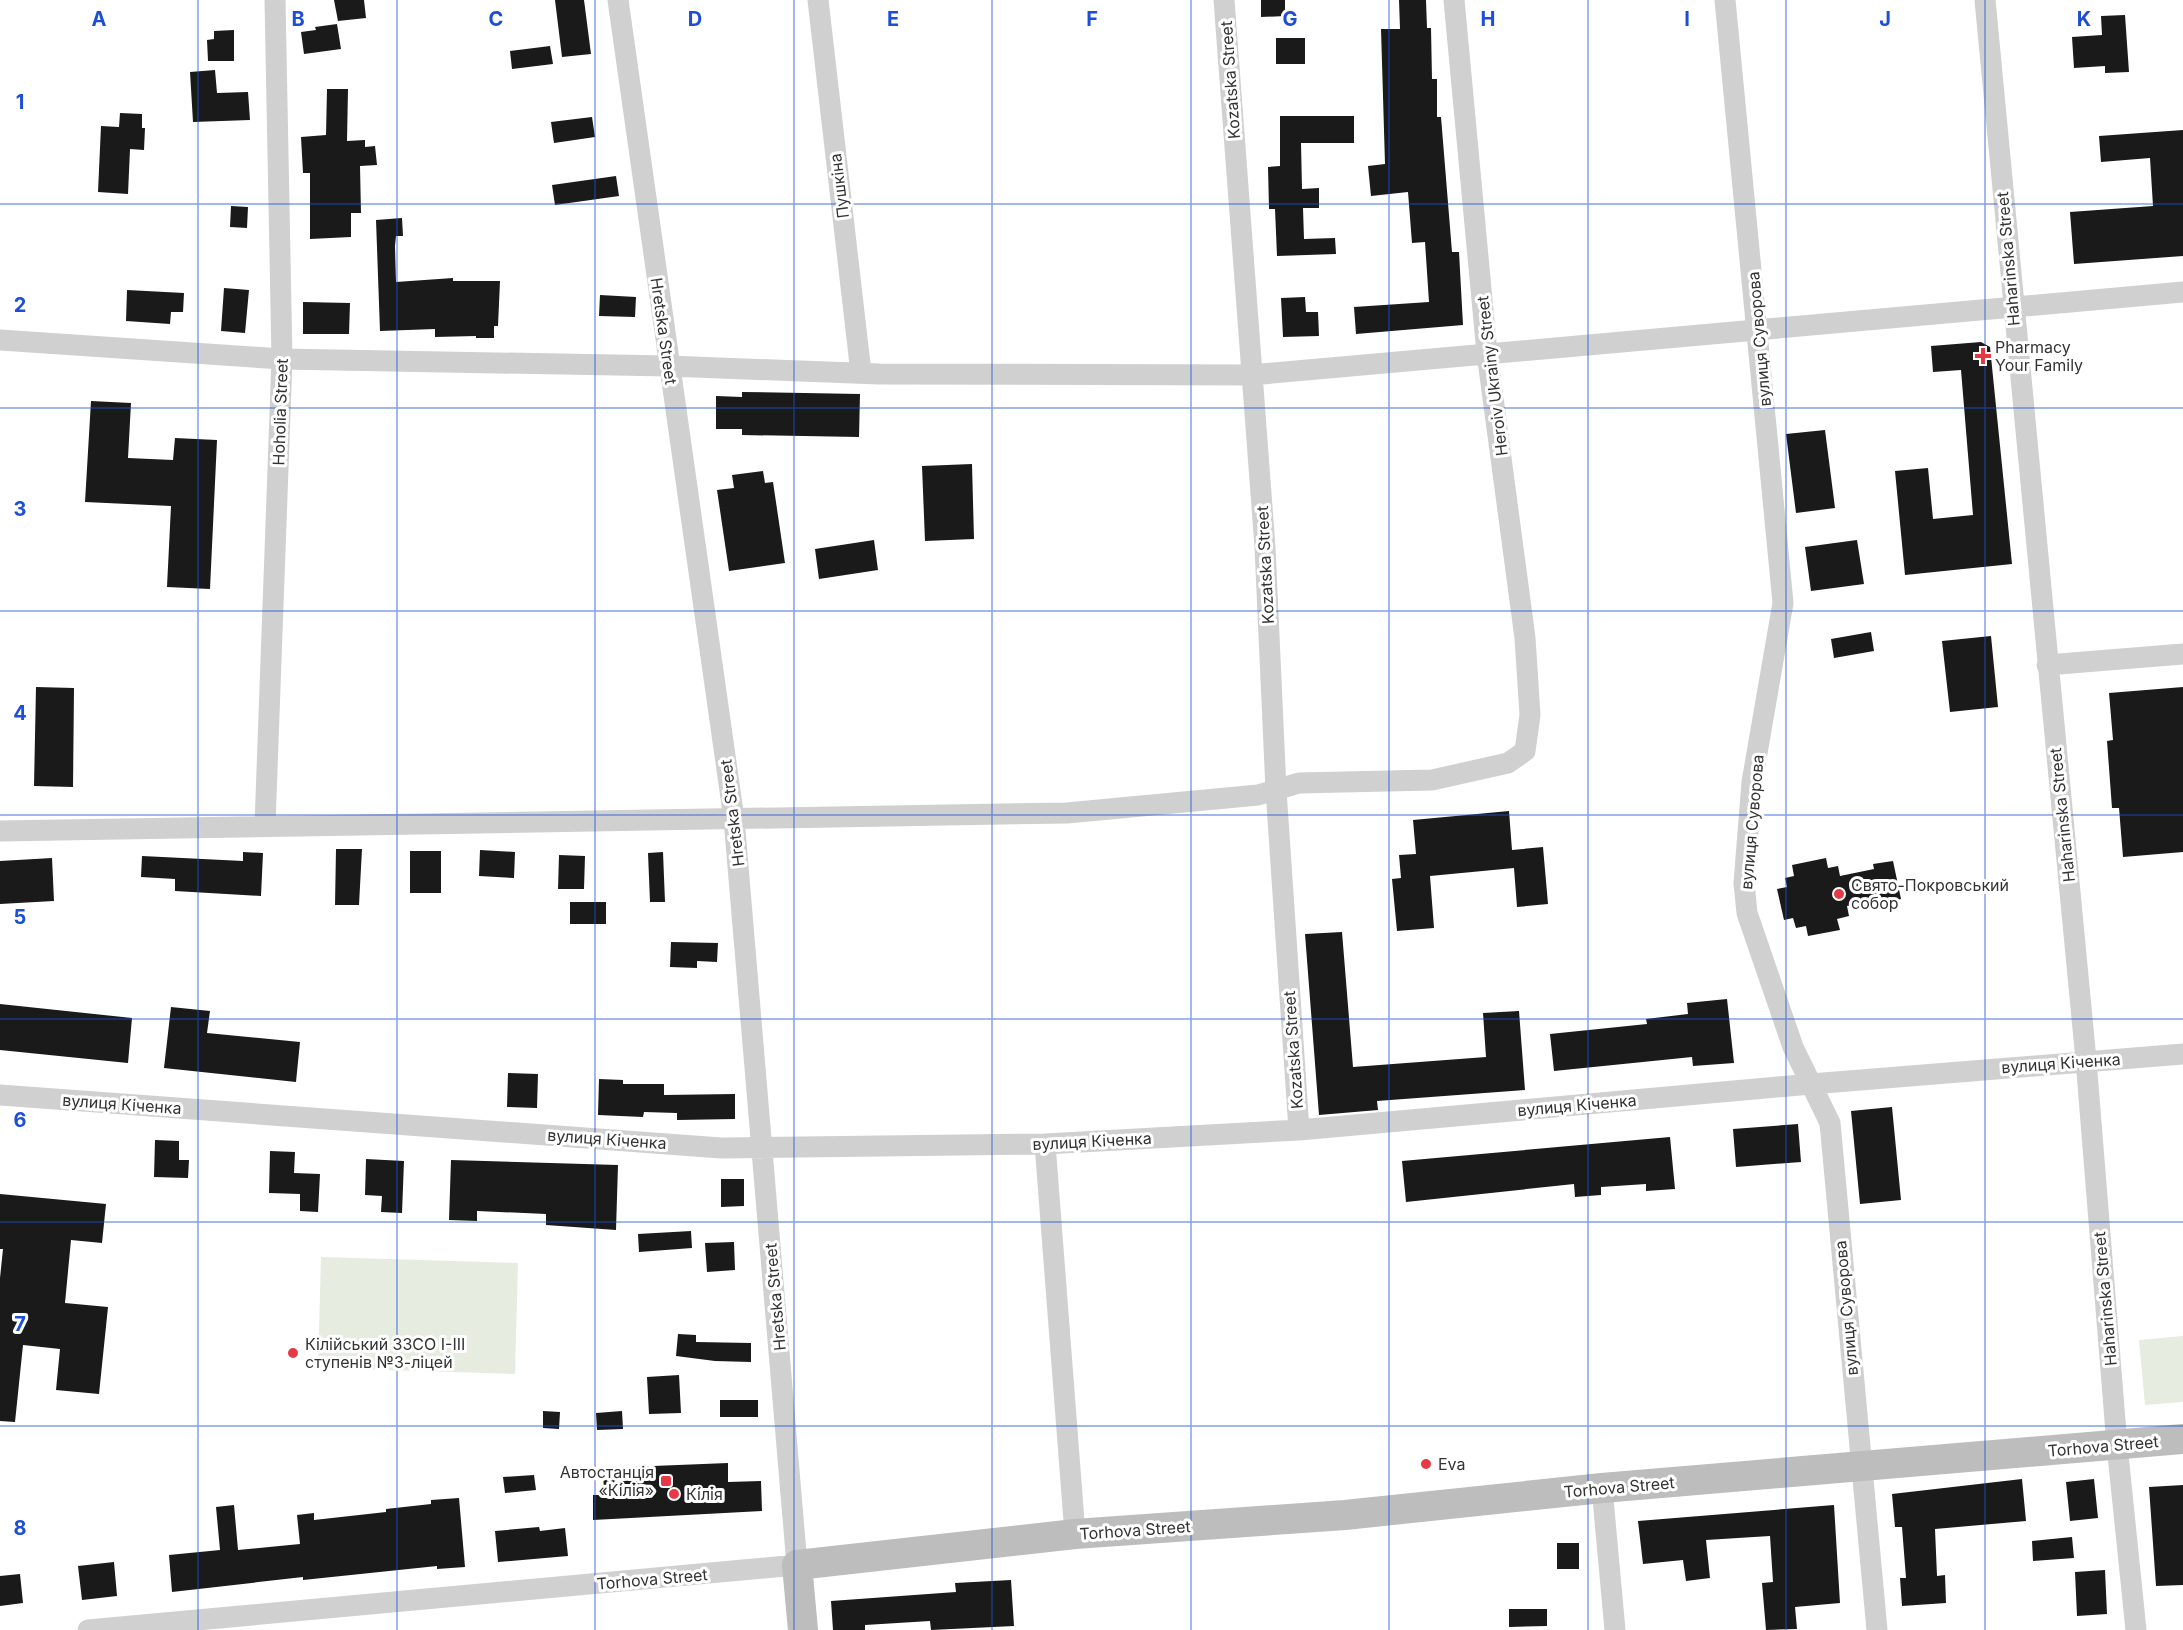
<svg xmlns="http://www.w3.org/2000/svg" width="2183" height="1630" font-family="Inter,sans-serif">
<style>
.green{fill:#e6ecdf}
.building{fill:#1a1a1a}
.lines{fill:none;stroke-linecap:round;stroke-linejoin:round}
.street{stroke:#d0d0d0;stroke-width:21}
.secondary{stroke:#bdbdbd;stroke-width:30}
.grid{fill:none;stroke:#1d4ed8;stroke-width:1.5;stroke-opacity:0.55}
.poi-dot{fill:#e63946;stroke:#fff;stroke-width:2}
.labels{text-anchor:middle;stroke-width:6;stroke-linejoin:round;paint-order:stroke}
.street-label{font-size:16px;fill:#333;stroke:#fff}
.poi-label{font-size:16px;fill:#333;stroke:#fff;text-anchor:start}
.grid-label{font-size:20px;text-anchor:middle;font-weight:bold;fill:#1d4ed8;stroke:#fff;stroke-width:6;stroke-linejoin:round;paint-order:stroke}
</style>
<rect width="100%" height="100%" fill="#fff"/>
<path class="green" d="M321,1257L518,1263L515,1374L318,1368Z
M2183,1336V1402L2145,1405L2139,1340Z"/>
<path class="building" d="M334,0H364L366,18L338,21Z
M555,0H584L591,54L562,57Z
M1261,0H1285V16L1261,17Z
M1399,0H1426L1427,28H1431L1432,79H1437V117H1441L1452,252H1459L1463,325L1356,334L1354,307L1429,302L1425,242L1412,243L1408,192L1371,196L1368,166L1385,164L1381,29H1400Z
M2125,15L2129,72L2105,73V66L2074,68L2072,37L2102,35L2101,16Z
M337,24L341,49L304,54L301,32L316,30L315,27Z
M234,30V61H208L207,40L214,39V31Z
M1276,38H1305V64H1276Z
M550,46L553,64L512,69L510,51Z
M215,70L217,93L248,92L250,120L193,122L190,72Z
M327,89H348L347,141L365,140V147L375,146L377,165L360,166L361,213H351V237L310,239V173H303L301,137L326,135Z
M120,113L142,114V128H145L144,150L130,149L128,194L98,192L101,126L119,127Z
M1280,116H1354V143H1301L1302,189L1319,188V208H1303L1304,239L1335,238L1336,254L1277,256L1275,209H1269L1268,167L1280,166Z
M592,117L595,137L554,143L551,122Z
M2183,130V256L2074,264L2070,212L2153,206L2150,158L2101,162L2099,136Z
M616,176L619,196L555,205L552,185Z
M231,206L248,207L247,228L230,227Z
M402,218L403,236H396L395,246L396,282L453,278V281H500L498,326H494V338H476V336L435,337V329L380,331L376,220Z
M224,288L249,290L245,333L221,331Z
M127,290L184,293L183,312H171L170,324L126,321Z
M600,295L636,297L635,317L599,316Z
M1305,297L1306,312H1318L1319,336L1283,337L1281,298Z
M303,302L350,303L349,334H303Z
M1981,342L1990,347L2012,564L1905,575L1895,471L1928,468L1933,519L1973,515L1961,370L1933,372L1931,346Z
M742,392L860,394L859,437L742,435V429H716V396L742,397Z
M91,401L131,403L128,458L173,460L175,438L217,440L210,589L167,587L171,506L85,502Z
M1825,430L1835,508L1796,513L1786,434Z
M972,464L974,539L925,541L922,466Z
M763,471L765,483L773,482L785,563L729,571L717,490L734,488L732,475Z
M874,540L878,570L819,579L815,549Z
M1857,540L1864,584L1811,591L1805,547Z
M1871,632L1874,651L1834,658L1831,639Z
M1991,636L1998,707L1950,712L1942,641Z
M36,687L74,688L73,787L34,786Z
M2183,687V852L2123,857L2119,808H2112L2107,741L2113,740L2109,693Z
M1509,811L1512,850L1543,847L1548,904L1517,907L1514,868L1430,876L1434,928L1397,931L1392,879L1401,878L1399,855L1416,854L1413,820Z
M336,849H362L359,905H335Z
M480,850L515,852L514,878L479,876Z
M410,851H441V893H410Z
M243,852L263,853L261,896L175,891V879L141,877L142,856L243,861Z
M663,852L665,902H650L648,853Z
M559,855L585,856L584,889H558Z
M52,858L54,901L0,904V861Z
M1826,858L1828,868L1838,866L1840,876L1874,869L1873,864L1893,861L1901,899L1882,904L1881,899L1847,906L1849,916L1837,919L1840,930L1808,936L1806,926L1796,928L1793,918L1784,920L1777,889L1787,887L1785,878L1794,876L1792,865Z
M570,902H606V924H570Z
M1342,932L1353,1067L1486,1057L1483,1013L1519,1011L1525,1090L1377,1101L1378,1110L1319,1115L1305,934Z
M671,942L718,943L717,962L697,961V968L670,967Z
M1727,999L1734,1063L1693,1066L1692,1057L1554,1071L1550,1034L1647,1024L1646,1019L1688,1014L1687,1003Z
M0,1004L132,1018L128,1063L0,1050Z
M171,1007L210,1011L207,1033L300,1042L296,1082L164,1068Z
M508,1073L538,1074L537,1108L507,1107Z
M599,1079L623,1080V1084H664V1095L735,1094V1119L677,1120V1113L644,1112L643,1117L598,1115Z
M1892,1107L1901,1200L1860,1204L1851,1111Z
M1798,1124L1801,1162L1736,1167L1733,1129Z
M1670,1137L1675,1189L1646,1191V1184L1601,1187V1195L1575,1197L1574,1184L1406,1202L1402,1161Z
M155,1140L179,1141V1160H189L188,1178L154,1177Z
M270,1151L295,1152L294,1173L320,1174L318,1212L300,1211V1194L269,1193Z
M366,1159L404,1161L402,1213L381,1212L382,1196L365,1195Z
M451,1160L618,1165L616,1230L546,1225V1214L477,1211V1221L449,1220Z
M721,1179H744V1206L721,1207Z
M0,1194L106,1204L102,1243L71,1240L65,1303L108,1307L99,1394L56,1390L60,1349L23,1345L15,1422L0,1421V1278L3,1249H0Z
M691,1231L692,1248L639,1252L638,1234Z
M734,1242L735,1270L707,1272L705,1243Z
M678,1334L696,1335V1342L751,1343V1362L715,1361L676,1356Z
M679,1375L681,1413L649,1414L647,1377Z
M720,1400H758V1417H720Z
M543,1411L560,1412L559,1429L543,1428Z
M622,1411L623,1429L597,1430L596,1413Z
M728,1463V1482L761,1481L762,1511L593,1520V1495H604L603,1468Z
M534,1475L536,1490L505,1493L503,1477Z
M2022,1479L2026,1521L1935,1529L1937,1576L1945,1575L1946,1603L1902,1606L1900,1578H1906L1902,1527H1895L1892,1494Z
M2094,1479L2098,1518L2070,1521L2066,1482Z
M2183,1485V1585L2156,1586L2149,1487Z
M459,1498L465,1567L437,1569V1566L303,1580V1577L172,1592L169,1555L220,1550L216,1507L234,1505L238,1550L300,1544L297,1515L314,1513V1520L386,1512V1509L431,1504V1500Z
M1834,1505L1840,1603L1795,1607L1797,1629L1766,1630L1762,1583L1773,1582L1770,1536L1706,1540L1710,1578L1686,1581L1683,1560L1643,1564L1638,1521Z
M539,1527L540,1531L565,1528L568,1556L498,1562L495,1531Z
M2072,1537L2074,1558L2033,1561L2032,1541Z
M1557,1543H1579V1569H1557Z
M114,1562L117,1596L82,1600L78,1566Z
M2105,1570L2107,1614L2077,1616L2075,1572Z
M20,1574L23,1603L0,1606V1576Z
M1011,1580L1014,1626L931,1630L930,1621L865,1625V1630H833L831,1601L956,1592L955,1583Z
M1509,1609H1547V1626L1509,1627Z"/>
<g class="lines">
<path class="street" d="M818,0L861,373
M1224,0L1265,547L1276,790L1299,1130
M1725,0L1783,603L1752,782L1744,883L1747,913L1793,1047L1830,1123L1877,1630
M1985,0L2086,1060L2117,1445L2136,1630
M0,340L282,359L668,366L879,374L1251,375L2183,292
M2047,665L2183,654
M265,825L282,359L275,0
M0,831L1067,813L1258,795L1299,783L1432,780L1508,763L1525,751L1530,715L1525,638L1487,353L1454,0
M0,1095L721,1148L1045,1144L1299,1130L1811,1084L2183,1054
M1045,1144L1075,1534
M1602,1488L1615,1630
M88,1630L797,1565L734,819L618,0"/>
<path class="secondary" d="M803,1630L797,1565L1075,1534L1345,1515L1602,1488L2183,1439"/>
</g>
<path class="grid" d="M198,0V1630M397,0V1630M595,0V1630M794,0V1630M992,0V1630M1191,0V1630M1389,0V1630M1588,0V1630M1786,0V1630M1985,0V1630M0,204H2183M0,408H2183M0,611H2183M0,815H2183M0,1019H2183M0,1222H2183M0,1426H2183"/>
<g class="poi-dot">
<path d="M1980 347h6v6h6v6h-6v6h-6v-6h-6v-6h6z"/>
<circle cx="1839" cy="894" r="6"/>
<circle cx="293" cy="1353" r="6"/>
<circle cx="1426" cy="1464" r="6"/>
<rect x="660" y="1475" width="12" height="12" rx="3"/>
<circle cx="674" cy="1494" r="6"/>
</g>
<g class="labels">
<g class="street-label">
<text transform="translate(1230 80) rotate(-94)" y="6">Kozatska Street</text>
<text transform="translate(839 186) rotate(-97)" y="6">Пушкіна</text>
<text transform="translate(2008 259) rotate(-95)" y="6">Haharinska Street</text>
<text transform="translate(664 331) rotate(82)" y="6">Hretska Street</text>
<text transform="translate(1759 339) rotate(-95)" y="6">вулиця Суворова</text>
<text transform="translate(1492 376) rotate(-97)" y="6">Heroiv Ukrainy Street</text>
<text transform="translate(280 412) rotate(-88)" y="6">Hoholia Street</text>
<text transform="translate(1265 565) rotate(-93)" y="6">Kozatska Street</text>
<text transform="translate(732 813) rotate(-97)" y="6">Hretska Street</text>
<text transform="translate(2062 815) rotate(-96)" y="6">Haharinska Street</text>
<text transform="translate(1752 822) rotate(-85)" y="6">вулиця Суворова</text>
<text transform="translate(1293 1050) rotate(-94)" y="6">Kozatska Street</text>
<text transform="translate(2061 1063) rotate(-4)" y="6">вулиця Кіченка</text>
<text transform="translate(122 1104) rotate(4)" y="6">вулиця Кіченка</text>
<text transform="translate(1577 1105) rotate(-5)" y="6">вулиця Кіченка</text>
<text transform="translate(607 1139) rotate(4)" y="6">вулиця Кіченка</text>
<text transform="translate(1092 1141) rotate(-3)" y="6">вулиця Кіченка</text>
<text transform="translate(775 1297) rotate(-95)" y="6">Hretska Street</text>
<text transform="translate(2105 1299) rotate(-95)" y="6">Haharinska Street</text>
<text transform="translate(1846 1308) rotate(-95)" y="6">вулиця Суворова</text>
<text transform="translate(2103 1446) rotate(-5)" y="6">Torhova Street</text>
<text transform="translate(1619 1487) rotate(-5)" y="6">Torhova Street</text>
<text transform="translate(1135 1530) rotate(-4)" y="6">Torhova Street</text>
<text transform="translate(652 1579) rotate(-5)" y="6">Torhova Street</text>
</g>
<g class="poi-label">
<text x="1995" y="353">Pharmacy<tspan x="1995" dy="18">Your Family</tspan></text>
<text x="1851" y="891">Свято-Покровський<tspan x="1851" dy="18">собор</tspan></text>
<text x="305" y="1350">Кілійський ЗЗСО І-ІІІ<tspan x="305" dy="18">ступенів №3-ліцей</tspan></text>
<text x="1438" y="1470">Eva</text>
<text x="654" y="1478" text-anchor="end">Автостанція<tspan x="654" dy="18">«Кілія»</tspan></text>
<text x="686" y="1500">Кілія</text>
</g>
</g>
<g class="grid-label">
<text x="99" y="26">A</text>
<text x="298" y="26">B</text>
<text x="496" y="26">C</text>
<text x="695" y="26">D</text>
<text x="893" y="26">E</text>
<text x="1092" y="26">F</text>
<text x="1290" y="26">G</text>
<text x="1488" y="26">H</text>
<text x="1687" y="26">I</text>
<text x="1885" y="26">J</text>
<text x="2084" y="26">K</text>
<text x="20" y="109">1</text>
<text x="20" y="312">2</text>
<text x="20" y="516">3</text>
<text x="20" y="720">4</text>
<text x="20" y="924">5</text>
<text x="20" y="1127">6</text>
<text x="20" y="1331">7</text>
<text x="20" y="1535">8</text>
</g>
</svg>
